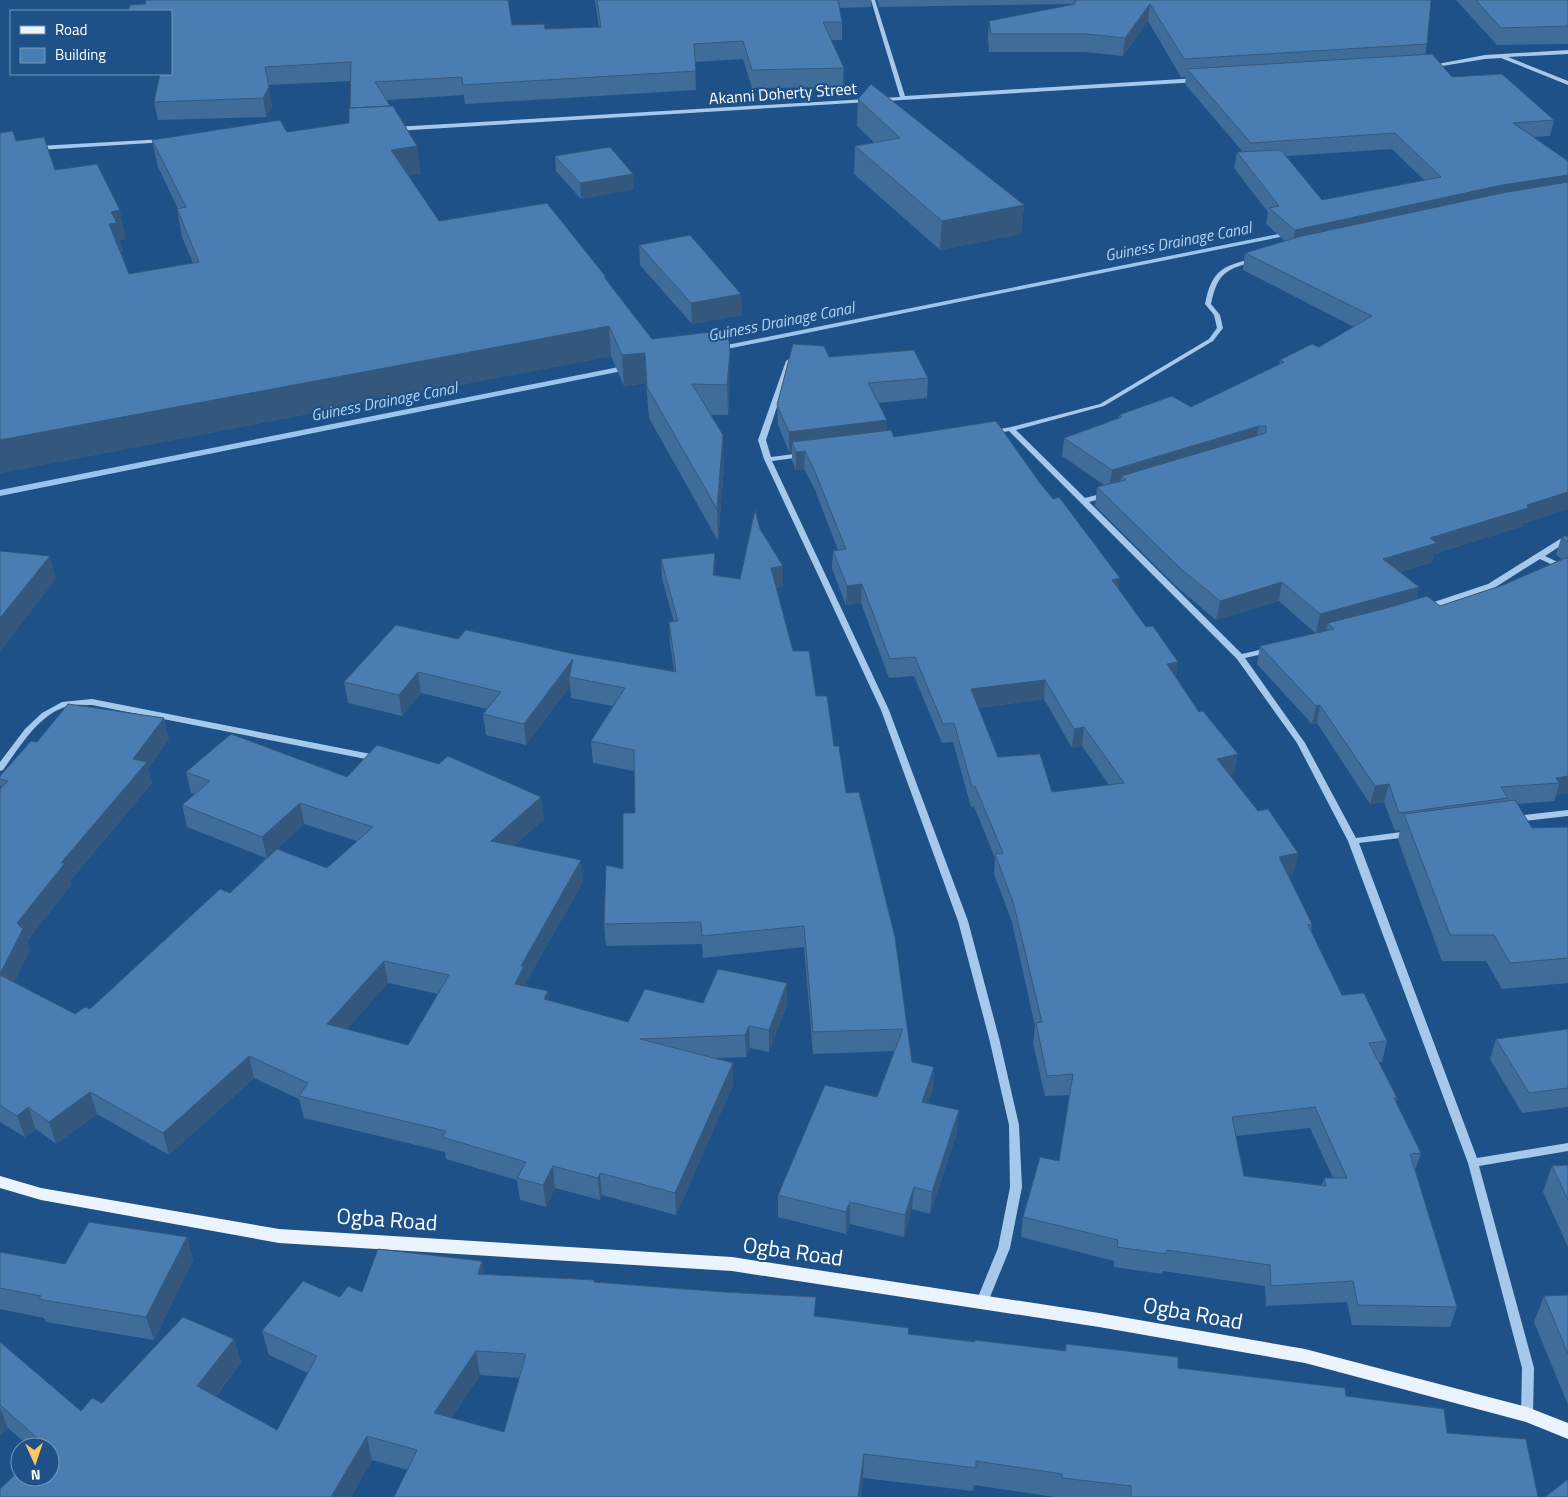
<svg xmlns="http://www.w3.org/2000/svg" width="1568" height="1497" font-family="'Titillium Web',sans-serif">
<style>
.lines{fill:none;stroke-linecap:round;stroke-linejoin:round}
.stream{fill:#99c5ed;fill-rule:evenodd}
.minor{fill:#a6c9eb;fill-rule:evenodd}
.major{fill:#ebf3fe;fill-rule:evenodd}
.wall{fill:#406c99;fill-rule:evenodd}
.shaded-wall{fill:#34587d}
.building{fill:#4a7eb2;stroke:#34587d;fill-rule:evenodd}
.labels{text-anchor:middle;stroke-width:4;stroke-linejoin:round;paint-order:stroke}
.far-street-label{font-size:16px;fill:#fff;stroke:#1d5187}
.far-water-label{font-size:16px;font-style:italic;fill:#b2d3f3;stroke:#1d5187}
.near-street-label{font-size:22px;fill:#fff;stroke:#1d5187}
</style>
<rect width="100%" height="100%" fill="#1d5187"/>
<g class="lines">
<path class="stream" d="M1293,231L1295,232V234L717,351L713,349L717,347Z
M629,365H632V369L0,496V490Z"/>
<path class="minor" d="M871,0H875L905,96L1198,78L1201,80L1198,82L395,131L392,129L395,127L900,97Z
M1568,50V54L1508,57L1568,81V85L1501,58L1485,59L1430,68L1427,66L1485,55Z
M165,139L168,141L167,142L38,150L35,148L38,146Z
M1255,258L1258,260L1257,261C1227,269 1218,271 1211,304L1220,315L1223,328L1213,341L1104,406L1016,430L1085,498L1108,492H1111V496L1089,502L1242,654L1268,648H1271L1272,650L1271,652L1245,658L1305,743L1356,838L1409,831L1414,834L1409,837L1359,843L1477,1158L1568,1143V1151L1479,1166L1534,1368L1533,1415L1531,1419L1527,1420L1523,1419L1521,1415L1522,1368L1468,1163L1348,841L1297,743L1237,659L1009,431L991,434L987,432L989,431L1011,427L1100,404L1209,339L1217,328L1214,315L1205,304C1212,269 1223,266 1255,258Z
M789,359L792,361L766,440L771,457L802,453L806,455L802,457L772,461L889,710L968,921L999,1038L1019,1125L1022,1187L1010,1248L988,1302L986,1305L982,1307L978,1305L976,1302L998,1248L1010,1187L1009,1125L989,1038L958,921L881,710L764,459L758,440L786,361Z
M1565,536H1568V541L1545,556L1568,567V572L1540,559L1494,588L1431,609H1428L1424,607L1425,605L1488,584Z
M92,699L376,755L380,758L376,761L92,705C84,705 76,704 69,706C40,712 19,748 3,770L0,771V762L25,729L42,713L62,702Z
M1568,810V816L1514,822L1509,819L1514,816Z"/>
<path class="major" d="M0,1176L41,1188L279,1229L732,1257L1099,1313L1305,1349L1527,1407L1568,1423V1439L1526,1422L1305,1363L1099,1327L732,1271L279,1243L41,1200L0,1188Z"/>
</g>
<path class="wall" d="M595,0H871V7L839,8L842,22V40H831L844,68L843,87L752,88L743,59L695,62L696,90L465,104L464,95L386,100L421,174L408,175L439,221L606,277V280L652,339L730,352V382L728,415H711L724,466L718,541L649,418L646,383L624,386L611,356L0,473L16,141L55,170L126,239L120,240L123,251L120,252L129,274L193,263L182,237L177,209H178L158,167L152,140L287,132L349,123L351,108V81L268,85L272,106L266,117L158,120L154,102L160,74L512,25L545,29L599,27Z
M877,0H1431L1427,44L1425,55L1452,77L1554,120L1550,136L1533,137L1523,526L1434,554L1432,562L1400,572L1419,587L1416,599L1440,606L1503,585L1562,559L1556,555L1561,538L1568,536V793L1556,795L1554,801L1517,804L1532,828L1568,827V983L1502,989L1486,961H1442L1398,840L1400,830L1395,831L1384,802L1370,804L1317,723L1312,724L1257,664L1260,646L1315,633L1279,601L1216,620L1178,588L1095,506L1097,487L1104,485L1062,456L1064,438L1118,419L1119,415L1191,407L1279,365L1280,360L1319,347L1354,327L1243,270L1245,253L1285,241L1266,224L1268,212L1234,168L1237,152H1243L1185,84L1186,77H1181L1148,21L1123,56L1085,52H989L988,39L989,21L1072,5V4L879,7ZM1392,149L1424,180L1322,200L1286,156Z
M1456,0H1568V44L1497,45Z
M858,99L1024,205L1021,234L940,250L854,174L855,146L875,143L857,126Z
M555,156L633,174L634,189L581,199L556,171Z
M639,245L741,294L742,315L692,324L640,265Z
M829,357L928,378L927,398L878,403L887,420L886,431L894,437L1040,483L1146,627L1178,662L1176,677L1234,774L1230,775L1294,873L1288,874L1312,924L1311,931L1342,995L1387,1041L1382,1062H1379L1397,1098L1396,1103L1421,1153L1415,1170L1457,1307L1450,1327L1352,1325L1347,1302L1266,1306L1265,1286L1163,1271L1162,1274L1114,1267V1261L1021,1237L1023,1217L1059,1161L1069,1095L1045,1096L1033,1043L1035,1026L1012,922L994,874L995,858L974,806L971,807L953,742L942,743L914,676L889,678L861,603L846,605L832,569L833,551L838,550L815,490L804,469L796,470L792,460V452H789L778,425L777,405ZM1044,699L1072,748L1082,746L1109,785L1052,792L998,757L978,708ZM1310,1128L1333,1178H1324L1322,1185L1244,1176L1236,1136Z
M760,529L783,586L776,588L793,651L816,696L834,746L912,1062L934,1067L933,1089L928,1103L957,1132L930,1214L912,1209L904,1237L850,1224L846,1234L778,1217V1195L877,1097L894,1051L813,1054L804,947L703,958L702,944L606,946L604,924L623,869L635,813L634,771L593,763L591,741L613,706L571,698L570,686L526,745L486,735L483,714L487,709L421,693L402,716L348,703L344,682L458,639L574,654L674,671L670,643L669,622H674L662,579L661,559L715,576L740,579Z
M169,739L148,768L152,783L70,881L71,885L27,941L30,950L14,982L75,1014L90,1009L230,893L266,858L187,827L182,805L195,794L191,793L186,772L347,777L541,797L544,819L513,846L583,882L526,982L527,987L549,1001L628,1022L703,1003L787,1005L769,1052L750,1048L746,1057L714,1058L733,1063V1085L676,1215L602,1195L600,1200L555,1188L546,1207L520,1200L517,1180L446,1159L445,1152L304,1118L299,1099L254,1078L169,1155L97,1114L56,1144L36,1129L25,1137L0,1122V789L1,788L0,785V776L37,742ZM304,824L357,841L327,868L277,849ZM388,983L438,994L408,1045L347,1029Z
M1568,1029V1107L1522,1113L1490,1059L1496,1039Z
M1568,1165V1247L1543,1192L1552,1166Z
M187,1237L193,1260L154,1340L46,1322L44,1318L0,1309V1252L65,1264Z
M482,1261L484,1275L595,1282L816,1317L908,1334L1065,1351L1066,1344L1178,1368L1346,1396L1447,1433L1538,1497H1055L974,1485L973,1491L863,1478L861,1497L408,1470L372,1460L351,1497H0L50,1447H30L8,1428L0,1435V1342L81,1411L102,1403L234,1339L241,1363L215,1397L277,1430L308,1373L269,1355L262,1331L340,1297ZM480,1375L519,1378L504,1432L451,1418Z
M1568,1295V1405L1534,1322L1544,1296Z"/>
<path class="shaded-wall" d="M1150,4L1148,21L1123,56L1125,38Z
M269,87L272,106L266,117L263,98Z
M417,146L421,174L394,178L391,150Z
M633,174L634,189L581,199L580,183Z
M1568,175V189L1292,247L1295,230L1502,185Z
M1024,205L1021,234L940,250L942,221Z
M120,210L126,239L120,240L123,251L115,253L109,224L111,212Z
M741,294L742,315L692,324L691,303Z
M609,326L611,356L0,473V440Z
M730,352V382L728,415L727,385Z
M645,353L646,383L624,386L622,355Z
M887,420L886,440L792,442V452H789V432Z
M1259,426L1255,444L1121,476L1120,485L1109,489L1112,470Z
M723,435L724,466L718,541L717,509Z
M805,451L804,469L796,470V452Z
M1568,492V509L1523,524V526L1434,554L1432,562L1379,578L1383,559L1430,538Z
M715,553V573L713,596V575Z
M50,556L56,579L0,652V618Z
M783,566V586L771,589V568Z
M1120,578L1117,597L1112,580Z
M1282,582L1279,601L1216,620L1220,601Z
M862,584L861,603L846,605L847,586Z
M1419,587L1414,606L1328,623L1326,631L1316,633L1320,614Z
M573,659L569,677L570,686L526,745L524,724Z
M1178,662L1175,682L1167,664Z
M418,672L421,693L402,716L399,695Z
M1045,680L1044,699L969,709L971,689Z
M1320,705L1317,723L1312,724L1316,706Z
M164,718L169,739L148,768L152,783L70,881L71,885L27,941L30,950L7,997L0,976V974L17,923L61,863L133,759Z
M1084,727L1082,746L1072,748L1074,729Z
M1238,754L1234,774L1214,778L1217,759Z
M1568,776V793L1556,795L1559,783L1556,778Z
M1389,784L1384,802L1370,804L1375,786Z
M541,797L544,819L494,863L491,841Z
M300,803L304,824L267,859L262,837Z
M1298,853L1294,873L1275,877L1279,857Z
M581,860L583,882L526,982L527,988L515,984L521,966Z
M384,961L388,983L332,1046L327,1024Z
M787,983V1005L769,1052V1030Z
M548,991L551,1013L544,999Z
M749,1026L750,1048L746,1057L745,1035Z
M249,1056L254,1078L169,1155L163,1133Z
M733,1063V1085L676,1215L675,1193Z
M934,1067L933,1089L921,1124L922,1102Z
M90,1092L97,1114L56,1144L49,1122Z
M28,1107L36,1129L25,1137L17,1116Z
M959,1110L957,1132L930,1214L932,1192Z
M553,1166L555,1188L546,1207L543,1185Z
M600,1173L602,1195L600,1200L598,1178Z
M914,1187L912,1209L904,1237L905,1215Z
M850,1202V1224L846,1234V1212Z
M187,1237L193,1260L154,1340L146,1317Z
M482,1261L486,1285L478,1274Z
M234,1339L241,1363L204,1410L197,1386Z
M476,1351L480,1375L438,1437L434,1413Z
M0,1408L8,1428L0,1435Z
M367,1436L372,1460L351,1497H331Z
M864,1454L863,1478L861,1497H858Z"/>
<path class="building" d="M146,0H508L512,25L544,24L545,29L601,27L597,0H838L842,22H823L844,68L752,70L743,41L694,44L696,71L463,85L462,77L375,82L390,106L350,108L351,62L265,67L269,87L263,98L154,102L160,74H171V11H128L130,5L145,4Z
M1075,0H1431L1427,44L1184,59L1150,4L1125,38L1086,34H991L989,21L1075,4Z
M1476,0H1568V26L1501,28Z
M1432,54L1452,77L1502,74L1554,120L1513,123L1568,161V175L1502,185L1295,230L1269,208L1279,206L1237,152L1281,150L1322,200L1441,177L1395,133L1251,143L1187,69Z
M871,84L1024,205L942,221L855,146L900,138L858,99Z
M393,106L417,146L391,150L439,221L547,203L606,277H604L652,339L728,330L730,352L727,385L692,384L723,435L717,509L647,387L645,353L622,355L609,326L0,440V133L13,131L16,141L44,137L55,170L97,164L120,210L111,212L117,223L109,224L129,274L199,262L177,209L186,207L152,140L280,120L287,132L349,123V108Z
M610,147L633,174L580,183L555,156Z
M1568,182V492L1527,505L1528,508L1430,538L1437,543L1383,559L1419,587L1320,614L1282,582L1220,601L1181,569L1097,487L1126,480L1121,476L1266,433V426H1259L1112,470L1064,438L1122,417L1119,415L1172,396L1191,407L1284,362L1280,360L1312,344L1319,347L1372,316L1245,253L1302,236L1502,193Z
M690,235L741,294L691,303L639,245Z
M793,344L824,346L829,357L914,350L928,378L868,383L887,420L789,432L777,405Z
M996,421L1040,483L1053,499L1059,497L1120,578L1112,580L1146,627L1153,626L1178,662L1167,664L1199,712L1203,711L1238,754L1217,759L1258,811L1268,809L1298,853L1279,857L1312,924L1308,925L1342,995L1364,993L1387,1041L1369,1043L1397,1098H1394L1421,1153L1410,1154L1457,1307L1358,1305L1353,1281L1271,1286L1270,1265L1167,1250L1166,1254L1117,1247L1118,1240L1023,1217L1040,1157L1059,1161L1073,1074L1047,1076L1036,1023L1042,1022L1013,902L995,854L1003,853L975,786L972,787L954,723L943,724L915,657L890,659L862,584L847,586L833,551L846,549L815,472L805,451L796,452L792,442L891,430L894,437ZM1045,680L1074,729L1084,727L1124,783L1052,792L1040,754L998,757L971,689ZM1315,1107L1347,1178H1324L1326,1186L1244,1176L1232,1117Z
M755,510L760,529L783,566L771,568L793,651H809L816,696H827L834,746H839L846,793L859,792L895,937L912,1062L934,1067L922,1102L959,1110L932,1192L914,1187L905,1215L850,1202L846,1212L778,1195L825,1085L877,1097L903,1029L813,1032L804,926L702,936L701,922L604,924L606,865L623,869V813H635L634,750L591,741L625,688L569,677L573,659L524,724L483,714L501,692L418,672L399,695L344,682L396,625L458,639L466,630L574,654L676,672L669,622L678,621L661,559L715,553L713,575L740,579Z
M1568,536V542L1561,538Z
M0,551L50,556L0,618Z
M1568,557V776L1556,778L1559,783L1501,787L1508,798L1399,813L1389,784L1375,786L1320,705L1316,706L1260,646L1334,629L1328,623L1387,608L1427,596L1440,606L1503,585Z
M68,704L164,718L133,759L147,762L61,863H65L17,923L23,929L0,974V789L8,781L0,779V776L31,741L37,742Z
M231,734L347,777L377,745L439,764L448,756L541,797L491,841L581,860L521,966H524L515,984L548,991L544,999L628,1022L645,989L703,1003L718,969L787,983L769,1030L749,1026L745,1035L640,1039L733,1063L675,1193L600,1173L598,1178L553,1166L543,1185L517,1178L526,1162L442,1137L446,1131L299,1096L308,1083L249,1056L163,1133L90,1092L49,1122L28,1107L17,1116L0,1105V975L75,1014L85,1007L90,1009L220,889L230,893L277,849L327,868L373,827L300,803L262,837L182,805L210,781L186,772ZM384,961L449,975L408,1045L327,1024Z
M1515,800L1532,828L1568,827V958L1510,963L1494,935H1450L1404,814Z
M1568,1029V1088L1529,1093L1496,1039Z
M1568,1165V1200L1552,1166Z
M89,1222L187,1237L146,1317L37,1299L41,1296L0,1288V1252L65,1264Z
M378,1249L482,1261L478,1274L595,1280L594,1282L724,1292L816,1297L814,1316L909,1328L908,1334L975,1342V1340L1066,1351V1344L1178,1357V1368L1345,1388L1346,1396L1444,1409L1447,1433L1526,1439L1538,1497H1131V1486L1062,1478V1474L976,1461V1468L864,1454L858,1497H859H394L417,1450L367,1436L331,1497H0V1489L20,1470V1477H50V1447H45L46,1446L0,1405V1342L81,1411L92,1398L102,1403L183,1317L234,1339L197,1386L277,1430L317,1356L262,1331L303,1281L340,1297L348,1286L362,1292ZM476,1351L526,1354L504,1432L434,1413Z
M1568,1295V1354L1544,1296Z
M1568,1479V1497H1545Z"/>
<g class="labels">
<g class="far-street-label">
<text transform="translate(783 93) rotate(-4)" y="6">Akanni Doherty Street</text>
</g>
<g class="far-water-label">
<text transform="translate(1178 241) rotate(-11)" y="6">Guiness Drainage Canal</text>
<text transform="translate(781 321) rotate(-11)" y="6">Guiness Drainage Canal</text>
<text transform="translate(384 401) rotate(-11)" y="6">Guiness Drainage Canal</text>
</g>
<g class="near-street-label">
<text transform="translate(387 1219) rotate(4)" y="8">Ogba Road</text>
<text transform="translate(793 1251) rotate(8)" y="8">Ogba Road</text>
<text transform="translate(1193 1313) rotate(10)" y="8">Ogba Road</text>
</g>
</g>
<rect x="10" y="10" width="162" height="65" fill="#1d5187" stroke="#7797b7"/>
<rect x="20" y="26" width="25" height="8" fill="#ebf3fe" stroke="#7797b7"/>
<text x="55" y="35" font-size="15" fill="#ffffff">Road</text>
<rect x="20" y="48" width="25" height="15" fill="#4a7eb2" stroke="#7797b7"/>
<text x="55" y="60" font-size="15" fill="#ffffff">Building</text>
<g transform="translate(35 1462) rotate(177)"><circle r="24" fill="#1d5187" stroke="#7797b7"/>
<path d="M0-4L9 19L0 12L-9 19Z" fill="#fbc764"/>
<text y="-8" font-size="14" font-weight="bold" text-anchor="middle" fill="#ffffff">N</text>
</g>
</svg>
